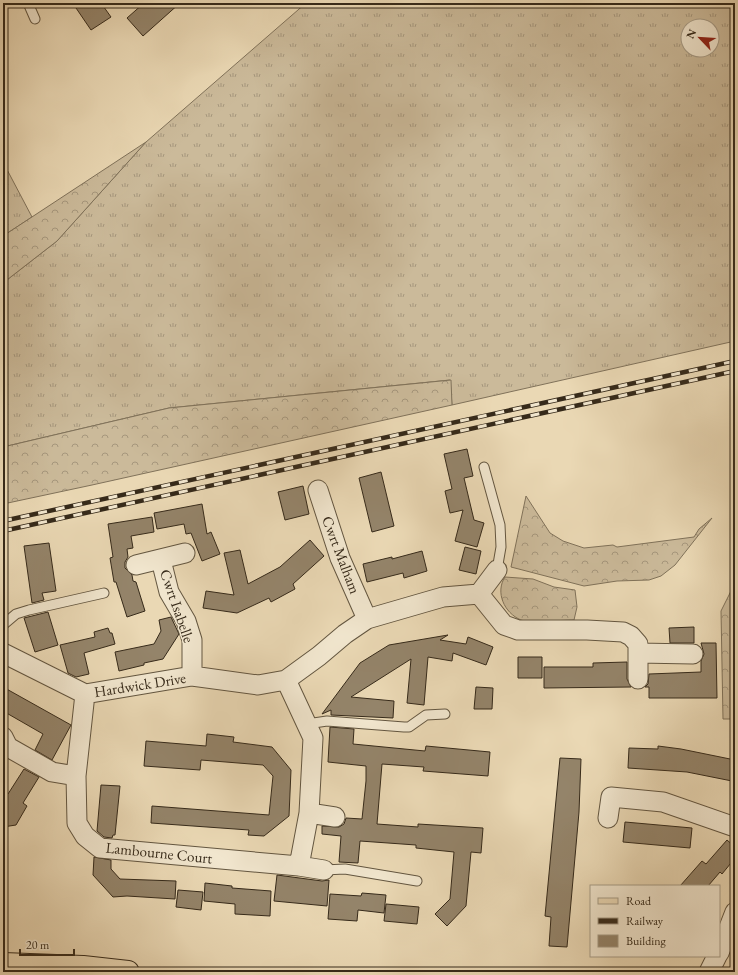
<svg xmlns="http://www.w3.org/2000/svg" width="738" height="975" font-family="'EB Garamond',serif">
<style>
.grass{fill:url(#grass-tufts);stroke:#80725a;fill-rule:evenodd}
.forest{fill:url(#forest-crowns);stroke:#80725a}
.building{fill:#94846a;stroke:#362a1a}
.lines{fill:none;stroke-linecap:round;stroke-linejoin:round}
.lane-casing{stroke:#635640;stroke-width:11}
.street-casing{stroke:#635640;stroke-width:21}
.primary-casing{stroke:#362a1a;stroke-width:24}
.lane{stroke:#f1e6ce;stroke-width:9}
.street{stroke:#f1e6ce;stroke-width:19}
.primary{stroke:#ead8b4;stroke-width:22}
.rail-casing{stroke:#362a1a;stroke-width:4.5}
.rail{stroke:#f1e6ce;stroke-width:3;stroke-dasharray:9;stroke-linecap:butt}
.labels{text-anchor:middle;stroke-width:3;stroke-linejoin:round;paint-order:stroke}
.street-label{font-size:15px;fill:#362a1a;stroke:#f1e6ce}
</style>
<defs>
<pattern id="grass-tufts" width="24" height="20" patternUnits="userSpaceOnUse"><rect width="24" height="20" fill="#cbba9a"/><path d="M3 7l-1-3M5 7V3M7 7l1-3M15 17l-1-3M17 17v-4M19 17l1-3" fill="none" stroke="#a6977d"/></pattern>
<pattern id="forest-crowns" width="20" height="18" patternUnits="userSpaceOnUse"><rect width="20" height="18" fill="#cbba9a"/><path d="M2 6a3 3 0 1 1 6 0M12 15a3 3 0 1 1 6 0" fill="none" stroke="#a6977d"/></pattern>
</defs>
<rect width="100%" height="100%" fill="#ead8b4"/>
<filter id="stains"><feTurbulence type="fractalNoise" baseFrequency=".005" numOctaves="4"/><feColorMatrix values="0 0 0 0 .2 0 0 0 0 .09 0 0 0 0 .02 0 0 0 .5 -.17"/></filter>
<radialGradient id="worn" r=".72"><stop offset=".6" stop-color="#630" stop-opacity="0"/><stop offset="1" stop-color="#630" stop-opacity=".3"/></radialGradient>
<path class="grass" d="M306,3H735V341L452,405L450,380L169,408L3,447V283L57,241L146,142ZM688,26H712V50H688Z
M3,162L32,217L3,236Z"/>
<path class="forest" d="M146,142L57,241L3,283V236Z
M451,380L452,405L92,485L3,504V447L169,408Z
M526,496L550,533L563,541L584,548L613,545L617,547L694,537L699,529L712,518L675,565L661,576L649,580L617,581L584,586L511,567Z
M735,548V719H723L721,611L731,591Z
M505,577L533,579L554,587L575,590L577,607L574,620C563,620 529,623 521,620C504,613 495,592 505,577Z"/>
<path class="building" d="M84,3H101L111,17L91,30L76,8Z
M144,3H180L143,36L127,18Z
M467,449L473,476L464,478L474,520L484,523L477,547L455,541L463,510L450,513L445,491L452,489L444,454Z
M381,472L394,526L372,532L359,478Z
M303,486L309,514L285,520L278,492Z
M202,504L207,534L211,532L220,554L202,561L191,533L186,534L184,524L157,529L154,513Z
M152,517L154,532L131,536L133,548L127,549L128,557L125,562V568L132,575L133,581L136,582L145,611L127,617L116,582H114L110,558L113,557L108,524Z
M310,540L324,556L293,584L295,589L271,602L269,598L237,613L203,608L206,591L234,595L224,553L240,550L248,584L280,567Z
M49,543L56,591L42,593L44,600L32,603L24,546Z
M465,547L481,551L476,574L459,570Z
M422,551L427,571L404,578L403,573L367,582L363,564L392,557V559Z
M48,612L58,645L35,652L24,618Z
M171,617L179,634L163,659L144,663V665L119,671L115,652L154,644L161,631L159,620Z
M694,627V643H670L669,628Z
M108,628L110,633H112L115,644L84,653L89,674L76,677L68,673L60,645L95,637L94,632Z
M448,635L440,640L466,644L468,637L493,647L486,665L453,653L452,661L428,657L424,705L407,703L411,659L351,697L394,701L393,718L331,715V710L322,714L360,663L389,645Z
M701,643H716L717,698H649V687H645L648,684L649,674L701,672V661L704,654Z
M518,657H542V678H518Z
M627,662V679L631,687L544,688V667H593V663Z
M3,687L71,725L52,760L35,750L43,734L3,711Z
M476,687L493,688L492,709H474Z
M330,727L354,729L353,744L425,751L426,746L490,752L488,776L423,771L424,767L382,764L377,824L418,827V824L483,828L481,853L471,852L466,906L447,926L435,914L450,899L454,852L416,848V845L360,841L358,863L339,862L341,836L322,834V826L339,827L344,824L346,818L362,819L366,781V766L328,762Z
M207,734L234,737L233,742L272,747L291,770L289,816L264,836L248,835L249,830L151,823L152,806L269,815L273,776L263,765L201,760L200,770L144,766L146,741L206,746Z
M658,746L681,749L735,760L732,781L687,772L628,768L629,748L658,749Z
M560,758L581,759L579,812L567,947L549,946L551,917L545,916Z
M24,769L39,777L23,803L27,806L16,825L3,827V791L8,794Z
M101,785L120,786L115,835H113L112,838L104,837L97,831Z
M625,822L692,828L690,848L623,842Z
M727,840L735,847V858L722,874L720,872L708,886H680L702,861L706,864Z
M94,857L111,860V869L120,879L176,881L175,899L127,896L113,897L93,875Z
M277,875L322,881L329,880L327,906L274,901Z
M205,883L232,886V888L271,891L270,916L235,914V904L204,901Z
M178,890L203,892L201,910L176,907Z
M362,893L386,895L384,913L358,910L357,921L328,919L330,894L361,896Z
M386,904L419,907L417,924L384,921Z"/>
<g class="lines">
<defs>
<path id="lane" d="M28,3L35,19
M484,467L500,525L501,547L497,570
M3,625L16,614L29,610L104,593
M307,724L327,721L404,727H409L426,715L445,714
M324,870L345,869L417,881"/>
<path id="street" d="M318,490L340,558L367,619
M161,560L169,592L186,621L192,640V676
M136,565L185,553
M479,594L504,625L518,630H587L623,632L631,636L638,644V679
M479,594L497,570
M3,653L85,694L192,676L258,685L286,680L319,656L345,634L367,619L443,597L479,594
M638,653L693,654
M85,694L76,776L77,823L85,836L100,848L299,866L309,813L313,738L286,680
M3,737L8,747L52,772L76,776
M309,813L335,817
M608,818L611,797L663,802L735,827
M299,866L324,870
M719,953L735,912
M709,972L717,956"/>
<path id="primary" d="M3,964L83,967L128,972"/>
</defs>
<use href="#lane" class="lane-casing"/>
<use href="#street" class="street-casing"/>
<use href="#primary" class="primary-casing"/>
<use href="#lane" class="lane"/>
<use href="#street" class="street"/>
<use href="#primary" class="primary"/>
<defs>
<path id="rail" d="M3,521L735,361
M3,531L735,371"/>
</defs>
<use href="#rail" class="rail-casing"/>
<use href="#rail" class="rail"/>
</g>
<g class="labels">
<g class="street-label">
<text transform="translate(341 555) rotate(69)" y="5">Cwrt Malham</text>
<text transform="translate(177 606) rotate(71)" y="5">Cwrt Isabelle</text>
<text transform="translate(140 685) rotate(-9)" y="5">Hardwick Drive</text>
<text transform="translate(159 853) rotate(6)" y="5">Lambourne Court</text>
</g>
</g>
<rect width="738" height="975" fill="none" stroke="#ead8b4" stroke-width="16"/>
<rect x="4" y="4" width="730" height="967" fill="none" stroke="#362a1a" stroke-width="2"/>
<rect x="8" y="8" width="722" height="959" fill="none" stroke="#362a1a"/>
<rect x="590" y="885" width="130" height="72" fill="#f1e6ce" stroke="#a69b86"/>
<rect x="598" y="898" width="20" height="6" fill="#ead8b4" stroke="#a69b86"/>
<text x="626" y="905" font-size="12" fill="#362a1a">Road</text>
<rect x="598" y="918" width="20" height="6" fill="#362a1a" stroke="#a69b86"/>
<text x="626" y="925" font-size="12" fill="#362a1a">Railway</text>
<rect x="598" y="935" width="20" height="12" fill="#94846a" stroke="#a69b86"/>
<text x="626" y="945" font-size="12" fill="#362a1a">Building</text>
<g transform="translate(700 38) rotate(295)"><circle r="19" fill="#f1e6ce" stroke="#a69b86"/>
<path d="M0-3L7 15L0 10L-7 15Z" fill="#8f2418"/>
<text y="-6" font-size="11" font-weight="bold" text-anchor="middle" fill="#362a1a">N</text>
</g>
<path d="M20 949v6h54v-6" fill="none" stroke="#362a1a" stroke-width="2"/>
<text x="26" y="949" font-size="12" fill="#362a1a" stroke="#f1e6ce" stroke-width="3" paint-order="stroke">20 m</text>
<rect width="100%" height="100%" filter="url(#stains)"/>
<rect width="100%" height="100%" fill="url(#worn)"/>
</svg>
